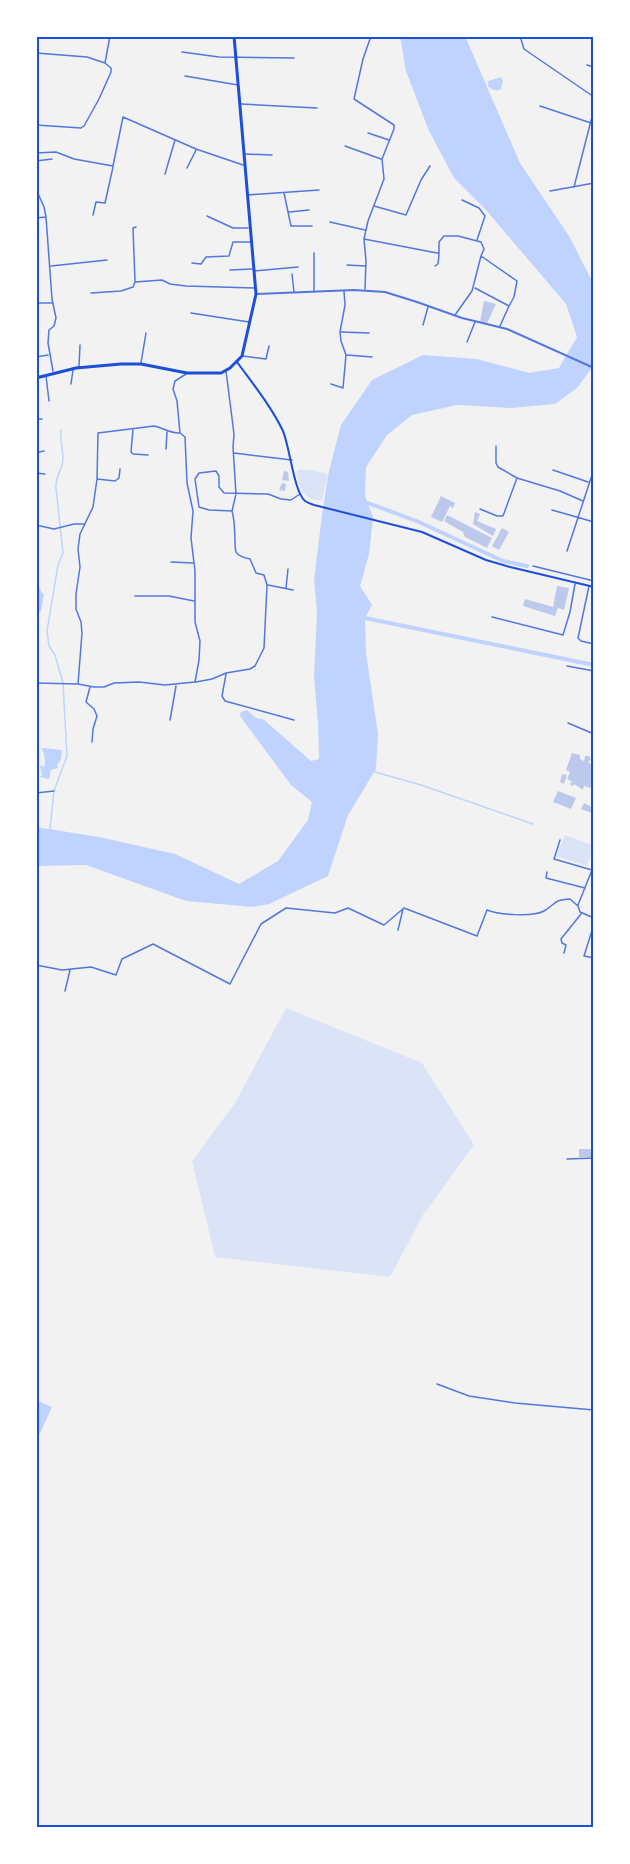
<svg xmlns="http://www.w3.org/2000/svg" width="630" height="1864" font-family="'Crimson Pro',serif">
<style>
.green{fill:#dbe4f7}
.water{fill:#bfd3fe}
.lines{fill:none;stroke-linecap:round;stroke-linejoin:round}
.stream{stroke:#bfd3fe;stroke-width:1.5}
.canal{stroke:#bfd3fe;stroke-width:4}
.building{fill:#bdc9ec}
.minor{stroke:#5277de;stroke-width:1.5}
.tertiary{stroke:#5277de;stroke-width:2}
.secondary{stroke:#1d4ed8;stroke-width:2}
.trunk{stroke:#1d4ed8;stroke-width:3}
.neatline{fill:none;stroke:#1d4ed8;stroke-width:2}
</style>
<rect width="100%" height="100%" fill="#f2f2f2"/>
<path class="green" d="M297,470H312L328,474L322,501C302,499 299,489 297,470Z
M565,835L594,846L587,866L556,856Z
M286,1008L422,1063L474,1145L423,1215L390,1277L215,1257L192,1161L235,1103Z"/>
<path class="water" d="M400,36H465L520,163L569,236L594,285V365L577,388L555,404L511,408L457,405L412,415L387,435L366,467L365,496L373,517L369,554L360,586L372,605L365,618L366,653L378,734L376,769L348,815L328,876L269,904L253,907L186,901L86,865L36,866V827L99,837L175,854L239,884L278,861L308,820L312,802L291,785L240,716L241,712L247,710L256,718L263,719L311,761L319,759L318,723L314,676L317,612L314,580L322,515L329,471L341,425L372,380L423,355L477,359L529,373L559,368L577,337L566,304L486,210L454,178L429,131L406,71Z
M501,77L503,81L501,89C496,92 492,90 488,86V81Z
M40,588L41,592L44,594L41,611L36,613V589Z
M42,748L62,750L61,760L57,765L58,768L51,770L49,779L40,777L42,775L40,765L44,767C46,759 44,755 42,748Z
M36,1400L52,1407L36,1442Z"/>
<g class="lines">
<path class="stream" d="M375,772L421,785L533,824
M50,829L54,791L67,756L63,683L55,655L49,646L47,631L58,565L63,553L56,488C55,477 62,470 63,460C63,450 60,440 61,430"/>
<path class="canal" d="M368,503L419,522L503,561L527,566
M365,618L594,665"/>
</g>
<path class="building" d="M484,301L496,304L487,323L480,322Z
M284,471L288,472L289,481L282,480Z
M282,483L286,484L285,491L279,490Z
M441,496L455,503L453,508L450,506L442,522L431,517Z
M475,512L480,514L477,521L496,529L493,536L473,524Z
M447,515L492,538L487,548L465,537L463,532L444,521Z
M502,528L509,532L499,550L492,546Z
M557,586L569,588L564,610L558,608L555,616L523,606L525,599L553,607Z
M572,753L580,755V759L584,761L585,756H589L591,759L588,762L591,764L594,757V791L591,790L592,784L590,788L584,786L583,790L574,784L573,786L570,785L571,782L574,783L567,779L570,772L566,770Z
M562,774L567,775L564,784L560,782Z
M558,791L576,798L571,809L553,802Z
M584,803L594,808V814L581,809Z
M579,1149H591V1157H579Z"/>
<g class="lines">
<path class="minor" d="M520,36L524,49L594,97
M182,52L219,57L294,58
M36,53L87,57L105,63L110,36
M587,65L594,67
M185,76L238,85
M241,104L317,108
M540,106L594,124
M36,125L81,128L84,126L99,99L111,72V68L105,63
M368,133L389,140
M345,146L381,159
M36,153L56,152L74,159L113,166L123,117L196,149L243,165
M244,154L272,155
M36,161L52,159
M187,168L196,150
M165,174L175,140
M574,187L594,109
M36,189L44,207L46,217L52,299L56,318L54,326L49,330L48,343L53,371
M550,191L594,183
M284,193L291,226H312
M247,195L319,190
M462,200L479,208L485,216L477,240
M374,206L406,215L421,180L430,166
M289,212L309,210
M93,215L96,202L105,203L113,167
M207,216L233,228H248
M36,218L46,217
M330,222L365,230
M364,239L437,253H439V242L444,236H458L481,242L484,249L481,256
M314,253V292
M192,263L201,264L206,257L229,256L233,242H250
M347,265L365,266
M51,266L107,260
M435,266L438,264L439,254
M230,270L252,269
M254,271L298,267
M292,274L294,292
M135,281L133,228L136,227
M475,288L509,306L500,326
M365,289L366,261L364,239L368,221L384,179L382,159L394,129V125L354,99L363,59L371,36
M91,293L121,291L133,287L135,282L162,280L170,284L186,286L254,288
M36,303H53
M191,313L249,322
M455,315L472,291L481,256L517,281L514,297L509,306
M423,325L428,307
M341,332L369,333
M467,342L475,322
M347,355L372,357
M243,356L266,359L269,346
M36,357L48,355
M141,363L146,333
M79,367L80,345
M226,371L234,434L233,447L236,494L232,511
M46,376L49,401
M71,384L73,370
M331,384L343,388L346,355L341,341L340,332L345,305L344,291
M36,419H42
M133,429L131,452L133,454L148,455
M496,446V463L498,467L517,478L560,491L583,501
M166,449L167,432
M234,453L292,460
M36,458L39,452L44,451
M553,470L588,482
M36,473L45,474
M97,479L115,481L119,478L120,469
M480,509L497,516H503L517,478
M552,510L594,522
M36,525L54,529L74,524H85
M567,551L594,469
M171,562L193,563
M533,566L594,581
M268,585L293,590
M589,586L578,638L581,641L594,644
M286,588L288,569
M135,596H169L194,601
M492,617L563,635L570,612L575,584
M567,666L594,671
M226,674L222,696L225,701L294,720
M196,682L212,679L226,673L250,669L255,666L264,648L267,585L264,575L256,573L250,559C245,558 238,556 236,552C234,548 236,522 232,511L209,510L199,507L195,479L199,473L216,471L219,476V487L224,493L268,494L281,499L291,500L300,494
M36,683L78,684L94,687H104L114,683L139,682L165,685L195,682L199,660L200,641L195,622V571L191,538L193,511L187,483L185,437L180,433L177,401L173,389L175,381L186,374
M78,684L82,633L81,622L76,609V594L80,567L78,549L80,534L93,507L97,479L98,433L154,426C164,428 169,433 179,433
M90,687L86,702L94,709L97,716L93,729L92,742
M170,720L176,686
M568,723L594,734
M36,793L54,791
M560,840L554,859L592,870
M547,872L546,878L585,888
M578,905L594,865
M594,924L584,956L594,958
M398,930L403,909
M564,953L566,945L562,943L561,939L581,914
M36,965L62,970L91,967L116,975L122,959L153,944L230,984L261,924L286,908L335,913L348,908L384,925L404,908L477,936L487,910C499,915 533,917 544,911C557,903 553,900 570,899L578,906L580,912L594,918
M65,991L70,970
M567,1159L594,1158
M437,1384L469,1396L515,1403L594,1410"/>
<path class="tertiary" d="M257,294L354,290L385,292L417,302L462,318L507,329L594,368"/>
<path class="secondary" d="M237,362C253,384 271,406 283,431C290,448 294,492 305,501C308,503 311,504 314,505L422,532L486,560L510,567L594,587"/>
<path class="trunk" d="M36,378L76,368L121,364H141L187,373H221L230,368L242,356L256,294L234,36"/>
</g>
<rect width="630" height="1864" fill="none" stroke="#ffffff" stroke-width="75"/>
<rect x="38" y="38" width="554" height="1788" class="neatline"/>
</svg>
